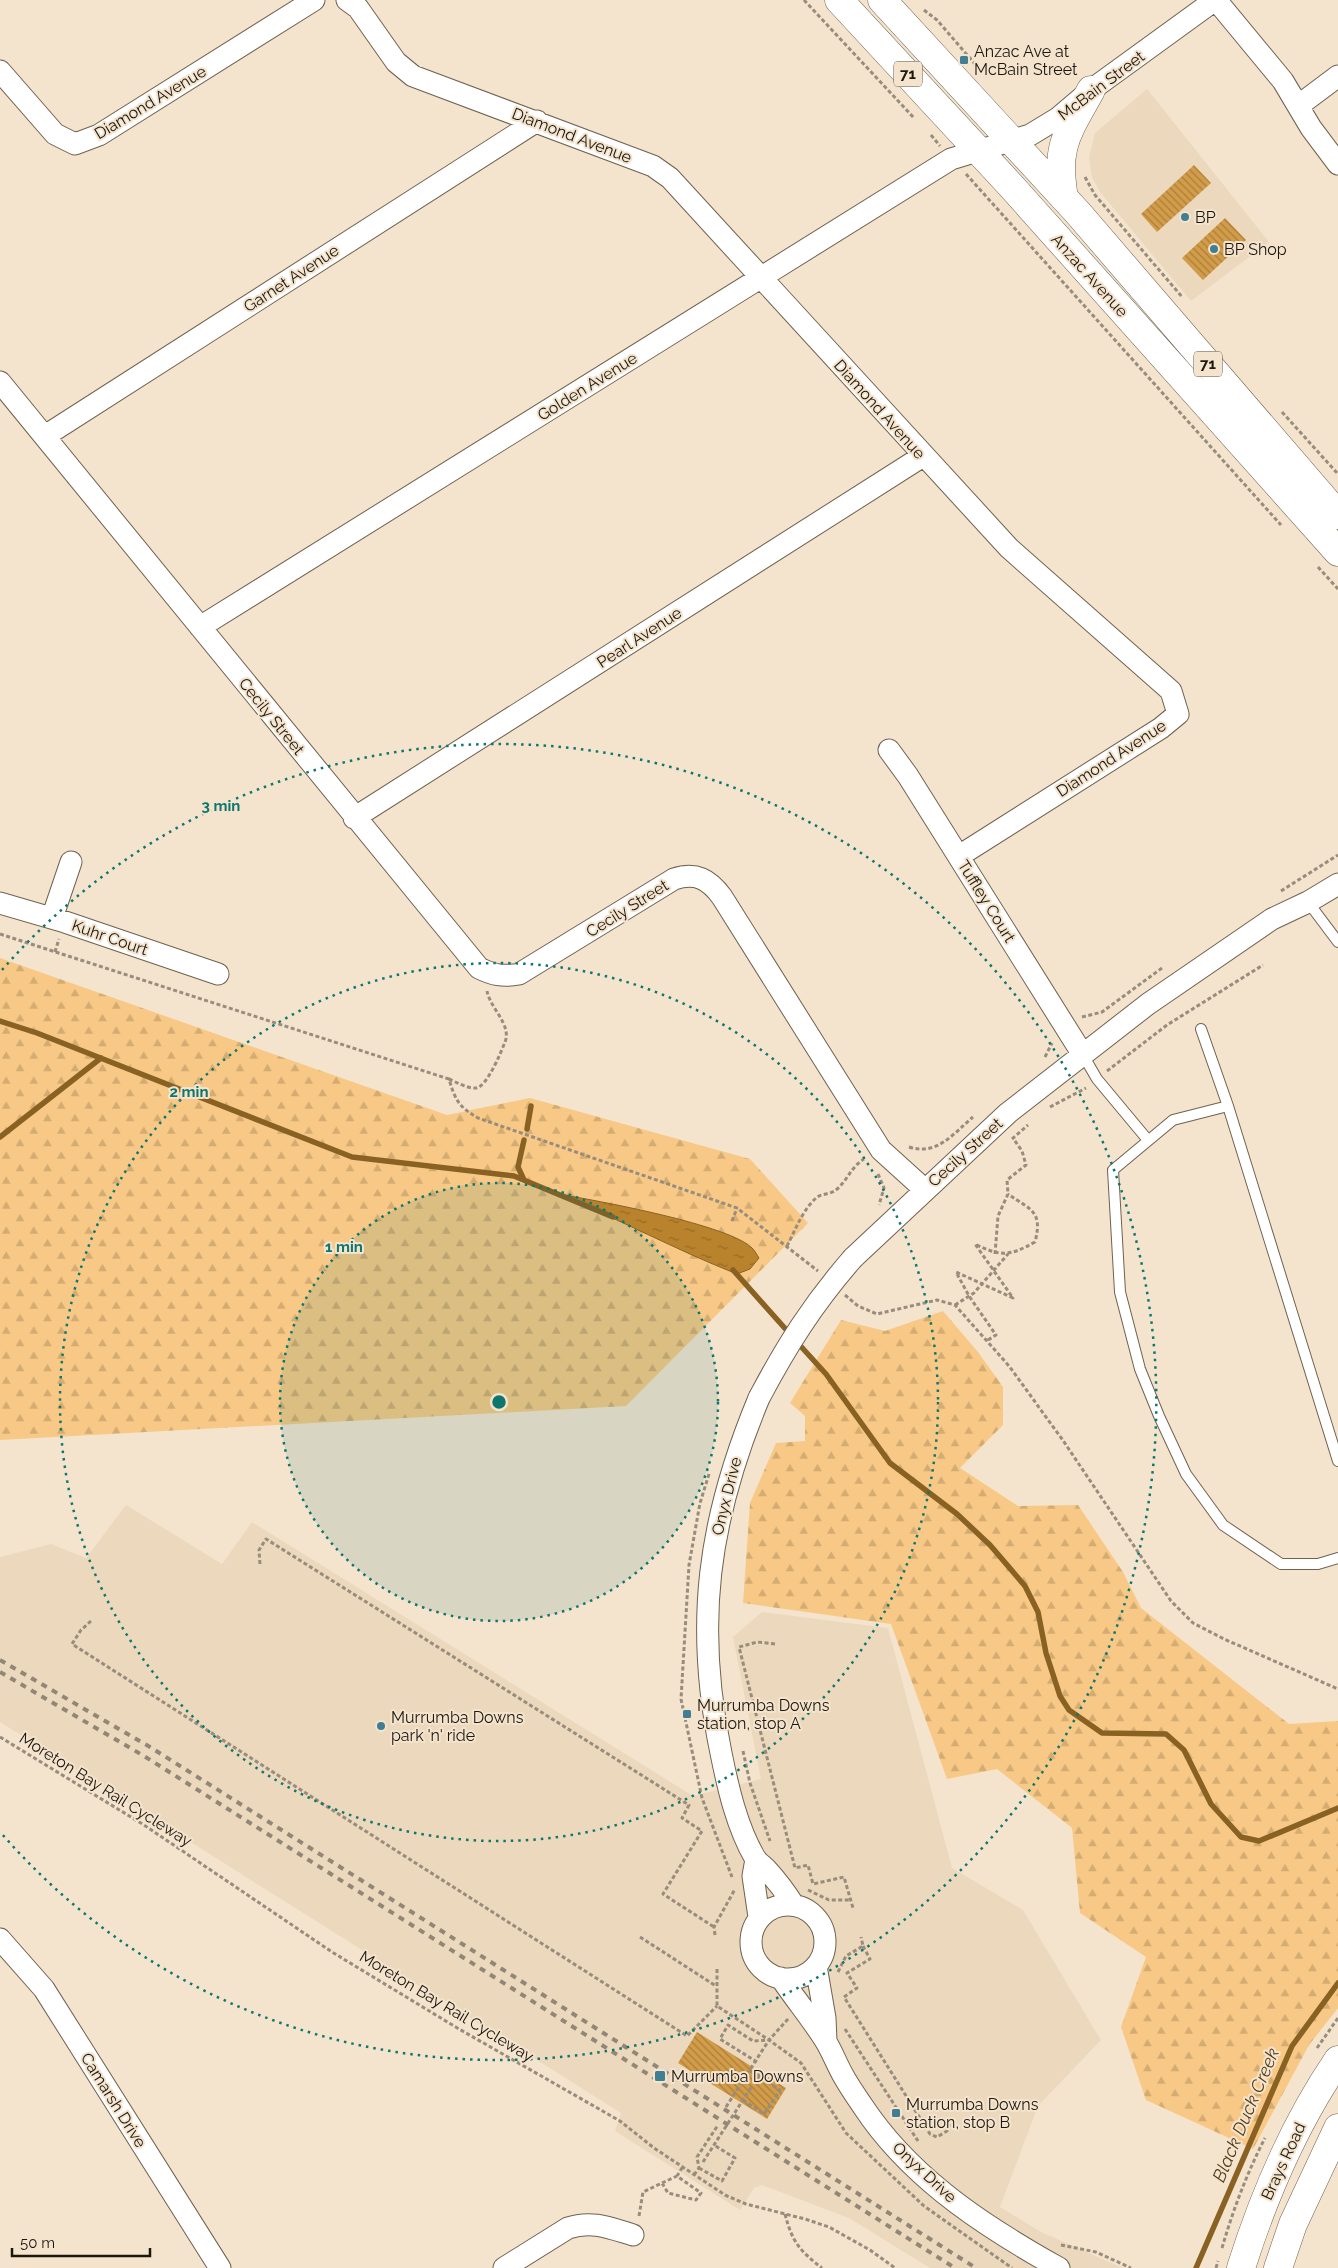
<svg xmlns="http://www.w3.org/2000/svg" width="1338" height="2268" font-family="Raleway,sans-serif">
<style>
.built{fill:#ecd8bc}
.forest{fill:url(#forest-firs)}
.water{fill:url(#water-ripples);stroke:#896223}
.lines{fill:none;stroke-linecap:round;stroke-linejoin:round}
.stream{stroke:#896223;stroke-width:5.5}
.building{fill:url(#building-back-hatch)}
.lane-casing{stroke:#6f624f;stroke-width:12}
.street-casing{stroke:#6f624f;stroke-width:23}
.secondary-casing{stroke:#6f624f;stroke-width:29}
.highway-casing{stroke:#6f624f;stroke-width:29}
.path{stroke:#988c7c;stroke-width:3;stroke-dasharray:4 2.5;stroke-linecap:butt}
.lane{stroke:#fff;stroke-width:10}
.street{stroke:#fff;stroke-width:21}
.secondary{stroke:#fff;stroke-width:28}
.highway{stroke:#fff;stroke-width:28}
.rail{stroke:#928777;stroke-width:4;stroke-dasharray:6 6;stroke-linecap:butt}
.street-bridge-casing{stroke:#6f624f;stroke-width:23;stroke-linecap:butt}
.path-bridge{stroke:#988c7c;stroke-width:3;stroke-dasharray:4 2.5;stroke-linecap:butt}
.street-bridge{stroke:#fff;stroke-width:21}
.ring{fill:none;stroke:#0f766e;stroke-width:2.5;stroke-dasharray:2.5 5}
.poi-dot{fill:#407e94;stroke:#f4e4ce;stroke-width:2}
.labels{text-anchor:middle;stroke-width:4;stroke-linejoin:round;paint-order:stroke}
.shield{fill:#f4e4ce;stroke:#5c5448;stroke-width:1}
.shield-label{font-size:15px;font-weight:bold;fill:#1b160e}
.poi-label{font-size:16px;fill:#1b160e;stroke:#f4e4ce;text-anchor:start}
.street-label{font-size:16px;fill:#1b160e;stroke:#f4e4ce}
.water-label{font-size:18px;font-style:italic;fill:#523b18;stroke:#f4e4ce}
.centre{fill:#0f766e;stroke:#f4e4ce;stroke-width:2.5}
.ring-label{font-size:15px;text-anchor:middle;font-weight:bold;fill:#0f766e;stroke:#f4e4ce;stroke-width:4;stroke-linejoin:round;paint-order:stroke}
</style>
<defs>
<pattern id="forest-firs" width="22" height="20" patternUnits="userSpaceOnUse" patternTransform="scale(1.25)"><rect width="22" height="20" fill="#f8c986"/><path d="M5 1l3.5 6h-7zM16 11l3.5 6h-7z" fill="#d4ac72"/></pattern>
<pattern id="water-ripples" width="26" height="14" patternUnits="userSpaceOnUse" patternTransform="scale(1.25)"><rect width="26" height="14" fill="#b8832c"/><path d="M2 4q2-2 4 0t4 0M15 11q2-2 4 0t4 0" fill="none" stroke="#956a24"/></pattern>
<pattern id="building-back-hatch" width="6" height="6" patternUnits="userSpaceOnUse" patternTransform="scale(1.25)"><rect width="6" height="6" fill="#d29c49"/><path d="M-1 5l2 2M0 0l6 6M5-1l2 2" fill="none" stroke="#aa7e3b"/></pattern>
</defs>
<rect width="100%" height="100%" fill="#f4e4ce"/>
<path class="built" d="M1147,89L1269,242L1191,301L1100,192L1092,177L1089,158L1095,133Z
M126,1505L222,1564L252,1522L693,1796L761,1779L733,1637L762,1612L888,1628L952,1868L1023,1910L1101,2040L1038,2106L1000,2207L1041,2232L1123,2268H930L849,2218L762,2185L754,2188L740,2210L615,2131L621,2113L0,1722V1557L51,1544L86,1558Z"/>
<path class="forest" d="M0,958L447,1115L530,1098L750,1159L808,1223L626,1406L0,1440Z
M943,1311L978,1352L1003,1387V1425L960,1468L1018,1506L1078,1505L1123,1572L1141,1608L1289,1724L1338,1721V2008L1309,2045L1253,2149L1146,2100L1121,2027L1146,1957L1080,1913L1072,1828L997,1769L947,1779L891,1624L743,1603L750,1503L776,1443L805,1441V1416L790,1403L841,1320L885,1331Z"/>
<path class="water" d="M558,1194C594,1200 732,1225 753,1249C755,1251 757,1255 759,1258L750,1269L737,1274C676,1250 619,1219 558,1194Z"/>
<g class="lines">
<path class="stream" d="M0,1021L37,1033L352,1157L514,1176L613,1217
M527,1129L531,1106
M0,1137L101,1058
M524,1180L518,1167L524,1140
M733,1270L790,1334
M796,1341L826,1374L890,1463L957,1514L990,1545L1025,1586L1038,1612L1046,1653L1060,1696L1069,1710L1102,1733L1166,1734L1184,1750L1211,1804L1241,1837L1259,1841L1338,1808
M1196,2268L1292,2046L1338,1983"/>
</g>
<path class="building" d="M1194,165L1211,183L1157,232L1141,214Z
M1225,218L1246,240L1203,280L1182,258Z
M697,2032L786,2088L767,2119L678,2063Z"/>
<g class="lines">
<defs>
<path id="lane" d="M1308,902L1338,942
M1201,1029L1228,1106L1338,1461
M1083,1055L1097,1079L1147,1139
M1228,1106L1173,1120L1113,1170L1120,1292L1140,1369L1159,1416L1186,1474L1223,1525L1281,1564H1318L1338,1558"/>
<path id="street" d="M347,0L358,8L396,62L413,76L653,166L670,178L1009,548L1171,691L1178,714L1161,728L959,856
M1216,0L1283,81L1311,128L1338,164
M0,71L55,134L75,144L99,135L314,0
M1298,106L1338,76
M0,382L479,968C493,975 503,977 519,974L674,879C696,872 709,879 722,897L881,1150L924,1189
M45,436L537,121
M200,627L951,159L1030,135L1058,118L1091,90L1215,0
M889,750L908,776L1083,1055
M354,818L923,456
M0,903L65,922L218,974
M52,918L71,862
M853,1258L1008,1113L1148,1004L1272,919L1308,902L1338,884
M759,1398C708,1520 694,1624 721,1753C728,1788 737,1827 755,1858C758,1863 764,1866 768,1871C777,1881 786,1893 793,1904
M756,1859L753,1876L759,1917
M751 1942a37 37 0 1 1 74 0a37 37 0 1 1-74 0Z
M0,1939L44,1989L220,2268
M816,1966L825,2018L826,2041
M781,1978C795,1999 811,2018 825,2040C832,2051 837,2065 844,2077C852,2091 862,2105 871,2118C919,2184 989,2229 1059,2268
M504,2268L568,2228C592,2220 610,2228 633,2235"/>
<path id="secondary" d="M1241,2268C1264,2195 1295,2123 1338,2060
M1278,2268L1293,2224L1338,2128"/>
<path id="highway" d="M839,0L1013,188L1338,552
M882,0L1078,213L1338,515
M1064,198C1055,146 1067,134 1091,90"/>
</defs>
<use href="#lane" class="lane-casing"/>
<use href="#street" class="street-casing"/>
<use href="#secondary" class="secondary-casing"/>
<use href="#highway" class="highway-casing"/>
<path class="path" d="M804,0L914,118
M924,10L937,20L981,71
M931,135L940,146
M966,174L1281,525
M1085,177L1095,195L1183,298
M1282,412L1338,474
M1318,567L1338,589
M1281,891L1338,855
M0,934L449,1079C455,1100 459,1107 478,1118L737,1208L818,1271
M55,952L59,939
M1082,1017L1102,1012L1162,968
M1045,1057L1052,1043
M1107,1071L1167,1025L1263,965
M449,1079C456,1082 468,1089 476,1088C487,1087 501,1052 505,1042C512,1025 490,1008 487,991
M1050,1107L1086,1088
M1012,1139L1028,1125
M909,1147C937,1156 953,1134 973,1117
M878,1174L884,1188L879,1205
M732,1221L737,1208
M787,1246C795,1231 802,1211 815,1199C820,1193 830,1195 836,1190C848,1180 850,1168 864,1159
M995,1254L998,1216L1008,1194L1007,1180L1026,1165L1022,1151L1013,1138
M845,1295L858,1306L877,1314L937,1300L955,1305L1009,1366L1062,1439L1171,1601L1193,1623L1224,1639L1338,1689
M955,1305L974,1293L1008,1254
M988,1340L996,1335L969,1296L956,1272L1013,1298L975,1244C1001,1257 1010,1256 1035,1242C1043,1211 1031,1210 1008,1194
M709,1474L700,1503L689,1565L681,1699L702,1798L732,1877
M260,1564L259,1550L266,1539L689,1805L682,1818L702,1831L663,1894L714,1927
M91,1621L81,1630L72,1644L687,2036L717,2006
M775,1644L757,1642L739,1647L795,1868L808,1865L813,1884L844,1877L853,1908
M0,1737L144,1825L332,1952L459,2029L620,2121L654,2148L725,2195L746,2204L805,2219L829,2227L870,2250L895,2268
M743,1751L750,1783L770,1841
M808,1890L829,1900H851
M715,1935L714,1927L735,1889
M640,1937L716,1986
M863,1946L870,1959L847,1973L857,1988L844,1997L930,2134L937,2137L947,2131L952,2118
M717,1969V2006L769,2040L788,2019
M838,1972L846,1956L863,1946L861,1937
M845,2029L918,2141
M1317,2048L1338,2018
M757,2062L720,2039L728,2025L753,2041L768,2040
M743,2100L764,2114L780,2090L751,2071
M726,2107L769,2040L801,2063L846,2133L924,2206L1012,2268
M699,2168L722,2181L735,2158L714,2145
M694,2175L699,2168L697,2157L718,2125
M662,2183L677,2176
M785,2214C792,2242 800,2251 822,2268
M639,2216L643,2192L662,2183L668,2193L696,2200L701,2193L677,2176L682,2168
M1061,2245L1096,2252L1131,2268
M1222,2248C1233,2210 1247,2173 1265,2138
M1216,2268L1218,2261"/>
<use href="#lane" class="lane"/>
<use href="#street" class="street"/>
<use href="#secondary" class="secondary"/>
<use href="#highway" class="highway"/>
<path class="rail" d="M0,1660L150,1747L976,2268
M0,1672L144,1756L955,2268"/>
<defs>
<path id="street-bridge" d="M759,1398C787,1345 813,1304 853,1258"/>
</defs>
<use href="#street-bridge" class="street-bridge-casing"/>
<path class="path-bridge" d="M703,2162L752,2086"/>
<use href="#street-bridge" class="street-bridge"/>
</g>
<circle cx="499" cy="1402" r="219" fill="#0f766e" fill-opacity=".12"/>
<g class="ring">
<circle cx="499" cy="1402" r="219"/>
<circle cx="499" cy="1402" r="439"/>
<path d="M2 970A658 658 0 1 1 2 1834"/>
</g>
<g class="poi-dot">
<rect x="959" y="55" width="10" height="10" rx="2.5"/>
<circle cx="1185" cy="217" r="5"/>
<circle cx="1214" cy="249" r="5"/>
<rect x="682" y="1709" width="10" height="10" rx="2.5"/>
<circle cx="381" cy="1726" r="5"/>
<rect x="654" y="2070" width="12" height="12" rx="2.5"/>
<rect x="891" y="2108" width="10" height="10" rx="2.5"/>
</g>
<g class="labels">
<g class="shield">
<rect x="894" y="61.5" width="28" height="25" rx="4"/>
<rect x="1194" y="351.5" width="28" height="25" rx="4"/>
</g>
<g class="shield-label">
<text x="908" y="79">71</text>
<text x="1208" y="369">71</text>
</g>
<g class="poi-label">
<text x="974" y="57">Anzac Ave at<tspan x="974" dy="18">McBain Street</tspan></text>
<text x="1195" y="223">BP</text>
<text x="1224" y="255">BP Shop</text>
<text x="697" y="1711">Murrumba Downs<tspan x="697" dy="18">station, stop A</tspan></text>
<text x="391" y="1723">Murrumba Downs<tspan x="391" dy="18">park 'n' ride</tspan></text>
<text x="671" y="2082">Murrumba Downs</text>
<text x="906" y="2110">Murrumba Downs<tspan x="906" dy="18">station, stop B</tspan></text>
</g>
<g class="street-label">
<text transform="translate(1101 85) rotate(-37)" y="6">McBain Street</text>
<text transform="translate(150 102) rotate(-31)" y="6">Diamond Avenue</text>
<text transform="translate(572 135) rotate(21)" y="6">Diamond Avenue</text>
<text transform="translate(1090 275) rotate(48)" y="6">Anzac Avenue</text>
<text transform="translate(291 278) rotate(-33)" y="6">Garnet Avenue</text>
<text transform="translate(587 386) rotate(-32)" y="6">Golden Avenue</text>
<text transform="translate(880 409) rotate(48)" y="6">Diamond Avenue</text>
<text transform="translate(639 637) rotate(-33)" y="6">Pearl Avenue</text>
<text transform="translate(272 716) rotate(51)" y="6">Cecily Street</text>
<text transform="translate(1111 758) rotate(-33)" y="6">Diamond Avenue</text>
<text transform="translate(987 901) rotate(58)" y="6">Tuffley Court</text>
<text transform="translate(627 908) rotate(-32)" y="6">Cecily Street</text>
<text transform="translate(110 937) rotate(19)" y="6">Kuhr Court</text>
<text transform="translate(965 1152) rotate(-42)" y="6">Cecily Street</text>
<text transform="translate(726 1496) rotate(-76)" y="6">Onyx Drive</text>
<text transform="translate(106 1789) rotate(32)" y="6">Moreton Bay Rail Cycleway</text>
<text transform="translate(447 2006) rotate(31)" y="6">Moreton Bay Rail Cycleway</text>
<text transform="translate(114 2100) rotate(58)" y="6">Camarsh Drive</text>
<text transform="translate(1283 2161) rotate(-65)" y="6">Brays Road</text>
<text transform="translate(925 2172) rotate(43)" y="6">Onyx Drive</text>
</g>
<g class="water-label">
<text transform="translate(1246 2115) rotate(-67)" y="6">Black Duck Creek</text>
</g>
</g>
<circle cx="499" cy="1402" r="8" class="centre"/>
<g class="ring-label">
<text x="221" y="811">3 min</text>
<text x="189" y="1097">2 min</text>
<text x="344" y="1252">1 min</text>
</g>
<path d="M12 2248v8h138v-8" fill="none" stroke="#1b160e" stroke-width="2.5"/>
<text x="20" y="2248" font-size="15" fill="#1b160e" stroke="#f4e4ce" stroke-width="4" paint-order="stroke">50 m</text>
</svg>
